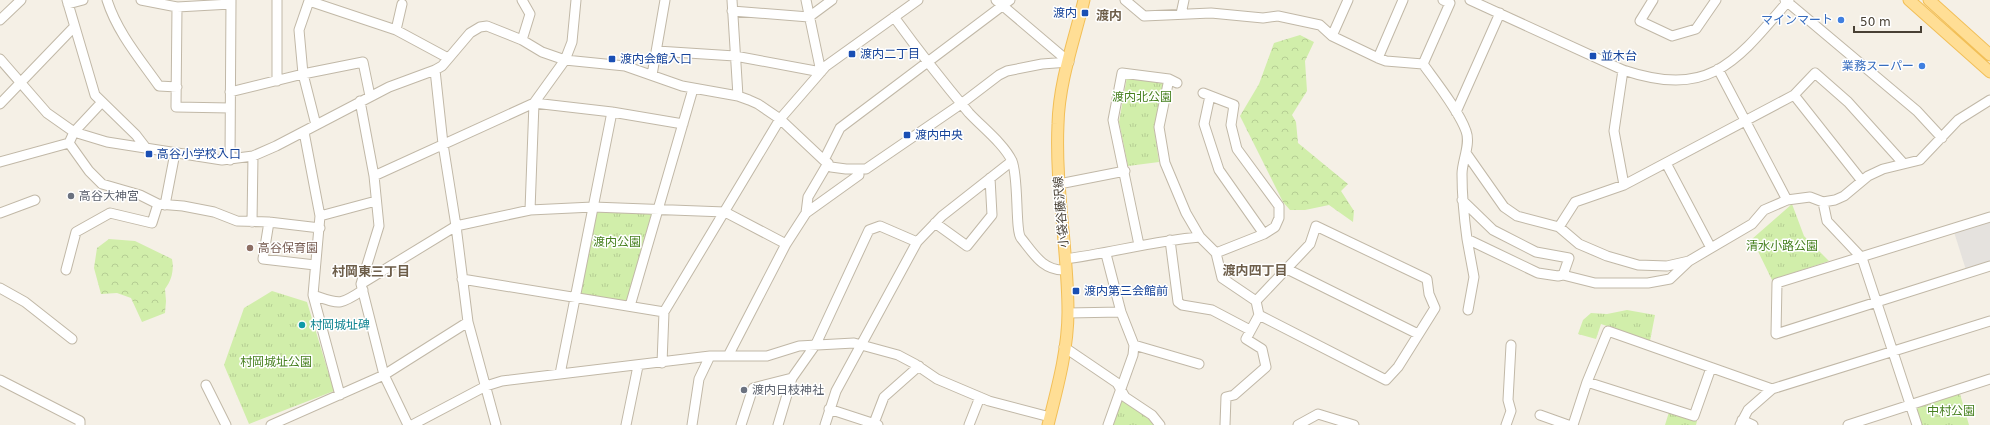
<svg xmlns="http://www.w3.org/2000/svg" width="1990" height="425" font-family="'DejaVu Sans','Noto Sans JP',sans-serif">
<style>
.grass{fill:url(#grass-tufts)}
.forest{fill:url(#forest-crowns)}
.parking{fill:#e5e2de}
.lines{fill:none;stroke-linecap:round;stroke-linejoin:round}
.minor-casing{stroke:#c1b8a7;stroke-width:11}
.major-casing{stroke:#f2bf57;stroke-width:13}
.minor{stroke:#fff;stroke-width:9}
.major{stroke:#ffde95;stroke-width:11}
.transit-dot{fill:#1a4fb4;stroke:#fff;stroke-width:1.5}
.shop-dot{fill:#3f7fe0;stroke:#fff;stroke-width:1.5}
.worship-dot{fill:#6b7280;stroke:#fff;stroke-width:1.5}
.education-dot{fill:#8d6e63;stroke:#fff;stroke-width:1.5}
.culture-dot{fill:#0f9aa8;stroke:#fff;stroke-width:1.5}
.labels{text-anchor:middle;stroke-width:3;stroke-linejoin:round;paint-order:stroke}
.transit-label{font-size:12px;fill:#164399;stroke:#fff;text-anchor:start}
.shop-label{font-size:12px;fill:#366cbe;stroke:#fff;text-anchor:end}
.park-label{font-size:12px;fill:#478120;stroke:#fff}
.worship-label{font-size:12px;fill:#5b616d;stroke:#fff;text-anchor:start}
.street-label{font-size:12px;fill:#484034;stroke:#fff}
.education-label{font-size:12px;fill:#785e54;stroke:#fff;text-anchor:start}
.culture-label{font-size:12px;fill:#0d838f;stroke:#fff;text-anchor:start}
.neighbourhood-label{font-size:13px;font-weight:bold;fill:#6d5e4a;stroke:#fff}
</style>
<defs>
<pattern id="grass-tufts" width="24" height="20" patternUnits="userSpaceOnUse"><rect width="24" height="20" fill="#d1eeaa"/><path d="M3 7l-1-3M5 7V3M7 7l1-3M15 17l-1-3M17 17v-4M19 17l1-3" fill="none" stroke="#b5cd93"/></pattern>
<pattern id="forest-crowns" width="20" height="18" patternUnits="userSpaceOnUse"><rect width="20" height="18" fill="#d1eeaa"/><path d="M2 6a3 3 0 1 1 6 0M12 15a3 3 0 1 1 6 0" fill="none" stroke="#b5cd93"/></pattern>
</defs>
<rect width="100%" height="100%" fill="#f5f0e6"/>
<path class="grass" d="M1127,77L1164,82L1154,128L1159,162L1128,166L1119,122Z
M1792,204L1804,236L1829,261L1772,280L1752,239Z
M596,212L653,213L627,302L579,294Z
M272,291L307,302L334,391L249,424L224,365L244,308Z
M1627,310L1655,315L1650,341L1601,324L1596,339L1578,334L1583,320L1591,313L1607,314Z
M1960,394L1969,425H1921L1916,411L1918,407Z
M1123,396L1155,425H1112Z
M1669,412L1697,421L1696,425H1665Z"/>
<path class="forest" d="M1300,35L1314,42L1305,61L1307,91L1292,115L1296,122L1298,143L1348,184L1341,191L1354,211L1353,222L1329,205L1305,210H1290L1283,202L1240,116L1259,84L1274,43Z
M109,239L135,241L172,259C174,270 172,280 165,289L166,301L165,313L142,322L131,298L117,293L101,294L94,268L97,248Z"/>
<path class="parking" d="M1990,220V263L1966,270L1954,232Z"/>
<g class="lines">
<defs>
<path id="minor" d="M67,0L95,95L136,135L146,148
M107,0C117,32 140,59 159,86L177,87
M141,0L177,7L231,4
M522,0L530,14L522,40
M732,0L738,96
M996,0L1069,62
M1125,0L1144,16L1211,13L1263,18L1278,16L1320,25L1332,36L1378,58L1386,61L1423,64C1436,82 1459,111 1466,131C1471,144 1462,161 1462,174C1462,196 1464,217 1467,239L1538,273L1558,276L1563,275L1595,283H1648L1670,279L1689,261L1752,224L1764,210L1787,200L1810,197L1823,202L1835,200L1844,196L1868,176L1883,169L1920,160L1958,120L1990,100
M1470,0L1623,70C1710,99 1736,62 1789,0
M1653,0L1640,21L1672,36L1696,29L1716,0
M1785,0L1917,111L1942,138
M68,4L83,0
M177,7L176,107L230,108
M732,11L809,17L832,0
M1181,14L1184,0
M894,17C918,50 943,82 969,113C982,127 1004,144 1012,161C1019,178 1015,231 1021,238C1034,254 1043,271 1065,270
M0,20L21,0
M396,30L402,4
M1332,36L1348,0
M657,51L735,56L821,72L806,0
M1378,58L1403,0
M0,59L47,113L74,132L107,142L222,160L253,156L276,146L389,87L435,70L442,66L470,33L480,27L487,26L522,40L542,52L565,60L625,66L682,86L738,96L749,100L758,104L780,119L831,167L846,169H866L961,104L999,75L1007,71L1042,64L1069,62
M1423,64L1450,3L1443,0
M1718,69L1787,200
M435,70L443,144L456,226L468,322L496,425
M1623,70L1614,131L1624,185
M652,75L665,0
M1169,79L1159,127L1165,163L1186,213L1200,237L1216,253L1222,278L1256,301
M277,81V0
M230,92L303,74L363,62L370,96
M1203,93L1234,105L1231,125L1237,149L1279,206V218L1275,227L1264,234L1216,253
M1794,95L1862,181
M1210,96L1204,124L1219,170L1264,234
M360,101L374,176L379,226L361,284L384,375L408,425
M0,104L74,27
M1456,112L1500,13
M316,125L303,74L299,30L309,1L396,30L448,58
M304,132L320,216L313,295L340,395
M69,143L89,171L102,184L140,195L158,204L183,206L214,212L237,221L269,222L320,228
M1466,153L1504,207L1517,216L1559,227L1575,202L1624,185L1794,95L1815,73L1848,102L1903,163
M230,160L231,0
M0,162L69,143L74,132L102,102
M1666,163L1711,248
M374,176L534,103L612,112L683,124
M1059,184L1125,171
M1462,200L1493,230L1536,252L1569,258L1563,275
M1823,202L1827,221L1862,258L1917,425
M165,205L175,153
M530,210L534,103L565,60L572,42L576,0
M0,213L35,200
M806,213L808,197L828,163L824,160L840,128L1010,0
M320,216L376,201
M1990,217L1777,283L1776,334L1990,266
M252,222L253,156
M269,222L263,259L315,265
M935,223L967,246L992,215L990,178
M1316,226L1427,279L1429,294L1435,308L1398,367L1386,380L1259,315L1256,301L1310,244Z
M1559,227L1579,244L1607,256L1638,265L1667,266L1689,261
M1467,239L1474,277L1468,310
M1170,240L1178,302L1182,305L1212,310L1250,330
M1139,245L1113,120L1122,73L1169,79L1177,83
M1106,254L1121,312L1134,345L1133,355L1108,425
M1065,259C1111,253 1153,241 1200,237
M1287,269L1418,334
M66,270L76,232L110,213L152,223L158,204
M462,279L664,312
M361,284L456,226L530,210L593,207L725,212L786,244
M0,288L25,302L72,339
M313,295C340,304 339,306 363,290
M630,306L693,89
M1068,313L1121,312
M1134,345L1199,364
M1064,347L1117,383L1125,397L1152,415L1160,425
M728,356L786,244L806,213L859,175L858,170
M662,363L664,312L780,119L826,66L918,0
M560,374L612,112
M0,380L80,421V425
M1587,382L1694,416L1711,368
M206,385L226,425
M829,409L878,425
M1540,415L1568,425
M1742,420L1753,425
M874,423L884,397L919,366
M271,425L384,375L468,322
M412,425L486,386L502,381L710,356H767L799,346L854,343L898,355L915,364L937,379L989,401L1050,417
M626,425L638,366
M692,425L699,379L710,356
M741,425L753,388L792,378
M778,425L792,378L816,344L869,230L880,226L917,242
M825,425L836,391L917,242L942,216L1012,161
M969,425L980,397
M1225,425L1226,397L1234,395L1266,367L1262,349L1246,339L1259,315
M1298,425L1318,414L1354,425
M1506,425L1511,411L1508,400L1511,345
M1573,425L1587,382L1608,331L1772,389
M1740,425L1748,410L1772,389L1990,321
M1848,425L1990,379"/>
<path id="major" d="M1909,0L1990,72
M1929,0L1990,55
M1048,425C1057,389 1068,350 1068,312C1068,249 1055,187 1058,124C1059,82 1074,41 1084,0"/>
</defs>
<use href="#minor" class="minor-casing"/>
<use href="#major" class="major-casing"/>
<use href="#minor" class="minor"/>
<use href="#major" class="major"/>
</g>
<g class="transit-dot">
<rect x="1081" y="9" width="8" height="8" rx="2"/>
<rect x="848" y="50" width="8" height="8" rx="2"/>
<rect x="1589" y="52" width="8" height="8" rx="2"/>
<rect x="608" y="55" width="8" height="8" rx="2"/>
<rect x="903" y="131" width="8" height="8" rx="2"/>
<rect x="145" y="150" width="8" height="8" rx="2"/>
<rect x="1072" y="287" width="8" height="8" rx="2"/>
</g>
<g class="shop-dot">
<circle cx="1841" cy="20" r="4"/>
<circle cx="1922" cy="66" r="4"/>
</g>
<g class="worship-dot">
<circle cx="71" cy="196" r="4"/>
<circle cx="744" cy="390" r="4"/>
</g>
<circle class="education-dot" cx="250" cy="248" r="4"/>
<circle class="culture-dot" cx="302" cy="325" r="4"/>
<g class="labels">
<g class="transit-label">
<text x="1077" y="17" text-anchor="end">渡内</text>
<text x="860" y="58">渡内二丁目</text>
<text x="1601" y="60">並木台</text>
<text x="620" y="63">渡内会館入口</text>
<text x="915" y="139">渡内中央</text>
<text x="157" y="158">高谷小学校入口</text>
<text x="1084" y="295">渡内第三会館前</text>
</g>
<g class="shop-label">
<text x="1833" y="24">マインマート</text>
<text x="1914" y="70">業務スーパー</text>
</g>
<g class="park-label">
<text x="1142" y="101">渡内北公園</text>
<text x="617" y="246">渡内公園</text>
<text x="1782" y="250">清水小路公園</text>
<text x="276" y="366">村岡城址公園</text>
<text x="1951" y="415">中村公園</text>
</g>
<g class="worship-label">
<text x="79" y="200">高谷大神宮</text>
<text x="752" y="394">渡内日枝神社</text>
</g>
<g class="street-label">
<text transform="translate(1061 212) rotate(-95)" y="4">小袋谷藤沢線</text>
</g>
<g class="education-label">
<text x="258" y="252">高谷保育園</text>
</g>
<g class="culture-label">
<text x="310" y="329">村岡城址碑</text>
</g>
<g class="neighbourhood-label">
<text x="1109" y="20">渡内</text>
<text x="1255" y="275">渡内四丁目</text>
<text x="371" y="276">村岡東三丁目</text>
</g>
</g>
<path d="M1854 26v6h67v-6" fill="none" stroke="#484034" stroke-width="2"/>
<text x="1860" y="26" font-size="12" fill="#484034" stroke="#ffffff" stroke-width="3" paint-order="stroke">50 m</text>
</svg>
